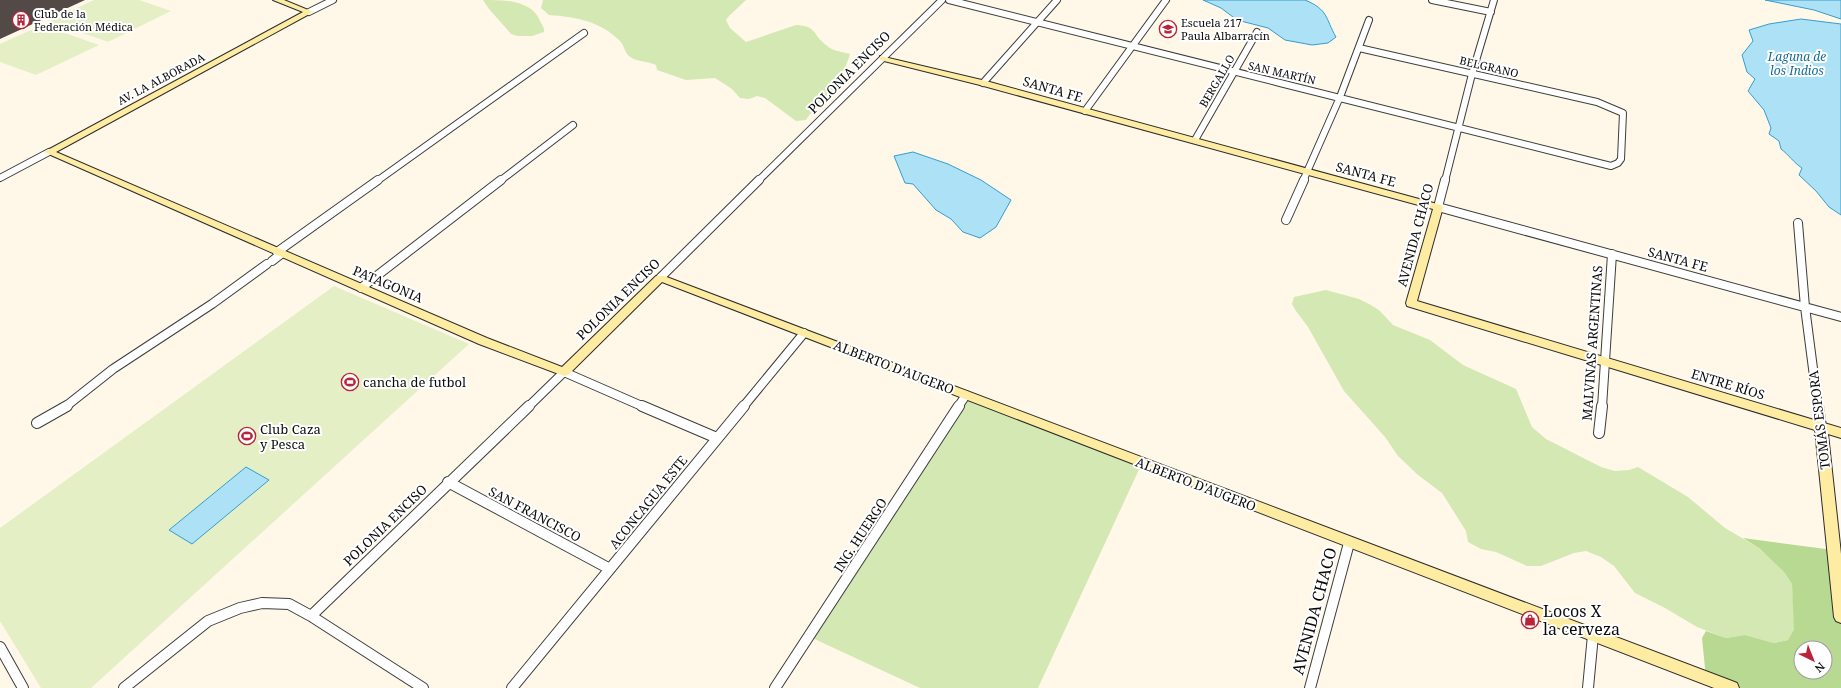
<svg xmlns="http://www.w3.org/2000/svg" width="1841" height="688" font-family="'Noto Serif',serif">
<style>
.green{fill:#d3e8b3}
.forest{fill:#b8d992;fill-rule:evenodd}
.pitch{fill:#e4efc5}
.water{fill:#ade1f6;stroke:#349ecd}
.building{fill:#534a47}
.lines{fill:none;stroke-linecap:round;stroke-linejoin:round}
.street-far2-casing{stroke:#3d3d3d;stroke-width:8}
.street-far1-casing{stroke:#3d3d3d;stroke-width:10}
.street-casing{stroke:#3d3d3d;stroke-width:12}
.secondary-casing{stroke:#2c2c2c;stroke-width:2}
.street-far2{stroke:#fff;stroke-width:6}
.street-far1{stroke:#fff;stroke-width:8}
.street{stroke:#fff;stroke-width:10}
.secondary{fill:#ffeca3;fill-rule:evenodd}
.labels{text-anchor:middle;stroke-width:4;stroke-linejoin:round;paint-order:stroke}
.far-poi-label{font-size:11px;fill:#0a0a0a;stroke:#fff;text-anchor:start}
.far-street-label{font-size:11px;fill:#0a0a0a;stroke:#fff}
.far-water-label{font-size:12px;font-style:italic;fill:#156c9b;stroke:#fff}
.street-label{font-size:13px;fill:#0a0a0a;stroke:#fff}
.poi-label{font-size:13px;fill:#0a0a0a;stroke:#fff;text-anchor:start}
.near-street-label{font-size:16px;fill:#0a0a0a;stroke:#fff}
.near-poi-label{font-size:16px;fill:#0a0a0a;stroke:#fff;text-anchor:start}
</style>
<rect width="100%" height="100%" fill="#fff8e8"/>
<path class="green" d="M483,0C504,0 532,0 540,21C542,25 545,29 544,32L532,36H518L511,34L489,9Z
M543,0H746L729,16L726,20L730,28L746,42L796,25C817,26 812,34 826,45C832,51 842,52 850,54C845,71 834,91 821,103C815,109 810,113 806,120L796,121L765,98L757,96L749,99L740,98L732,89L715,78L686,80L657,70L656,65C648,61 636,62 629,56C625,53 624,45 620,41C600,21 576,17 549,15L541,8Z
M1326,290L1359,299L1369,304L1379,310L1393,325L1430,340L1463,365L1516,389L1532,427L1546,439L1601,467L1615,471L1629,470L1638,467L1688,497L1725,528L1759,548L1784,572L1792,584L1794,618V629L1788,640L1774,643L1745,635L1726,638L1697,627L1665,608L1635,593L1614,566L1601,557L1586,551L1574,553L1541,566H1527L1496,552L1481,549L1468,542L1466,531L1442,493L1418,475L1398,456L1385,437L1344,391L1308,327L1296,311L1292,304L1294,297Z
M966,395L1142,463L1038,688H920L808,636Z"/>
<path class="forest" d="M1743,538L1833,550L1841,617V688H1732L1706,678L1702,638L1706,631L1726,638L1745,635L1774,643L1788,640L1794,629L1792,584L1784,572L1759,548ZM1801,648H1825V672H1801Z"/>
<path class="pitch" d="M94,0H139L171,11L108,42L49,21Z
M42,25L99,45L36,75L0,62V44Z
M334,286L469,344L91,688H41L0,621V528Z"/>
<path class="water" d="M1203,0H1305C1329,10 1325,18 1336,37L1328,43L1312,45L1285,40L1268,28L1237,20L1221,8Z
M1765,0H1841V19L1814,10Z
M1801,19L1841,24V215L1829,207L1816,191L1799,175L1802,168C1793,162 1789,155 1781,149L1779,141L1769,134L1771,128L1764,110L1748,91L1755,79L1747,72L1742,55L1753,41L1749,30L1769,24Z
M913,152L948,164L981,180L1011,200L996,227L980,238L963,232L951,219L936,210L913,184L905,183L894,156Z
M246,467L269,480L192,544L169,530Z"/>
<path class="building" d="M0,0H85L0,39Z"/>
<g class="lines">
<defs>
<path id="street-far2" d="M949,0C1169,57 1391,109 1611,166L1618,163L1621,159L1623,113L1597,102L1359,48
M1432,0L1491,12
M309,12L333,0
M983,83L1057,0
M1085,111L1166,0
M1195,140L1257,32
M0,178L49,152
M377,181L584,33
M500,181L573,125
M758,181L942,0
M1303,181L1340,97L1369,20
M1445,181L1472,74L1494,0"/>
<path id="street-far1" d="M1445,180L1438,207L1841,317
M1286,220L1304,180
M1798,223L1805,307L1818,407
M277,252L378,180
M272,261L281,254
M660,278L759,180
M361,288L501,180
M65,407L113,369L212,304L267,264
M528,407L564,372L644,407
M743,407L804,333
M958,407L966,395
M1602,407L1612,254"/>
<path id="street" d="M642,406L717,438
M1818,406L1821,427
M37,423L67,406
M1599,433L1602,406
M448,482L610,569
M311,616L529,406
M0,647L23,688
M124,688L208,621L240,608L262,603L289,604L311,616L423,688
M512,688L744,406
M775,688L959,406
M1310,688L1349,543
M1588,688L1593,635"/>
<path id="secondary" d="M273,0H284L313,12L56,152L487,338L562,367L656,276H664L1732,681L1737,683L1739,688H1714L662,282L568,375L564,376L479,344L44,152L303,12Z
M880,56L986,81L1441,205L1443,207L1417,301L1841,428V438L1828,434L1841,554V623L1836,621L1834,617L1815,430L1407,306L1406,303L1433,209L980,85L880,60Z"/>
</defs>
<use href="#street-far2" class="street-far2-casing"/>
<use href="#street-far1" class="street-far1-casing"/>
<use href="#street" class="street-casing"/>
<use href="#secondary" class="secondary-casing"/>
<use href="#street-far2" class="street-far2"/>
<use href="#street-far1" class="street-far1"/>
<use href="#street" class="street"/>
<use href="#secondary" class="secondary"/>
</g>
<defs>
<symbol id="building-ring" viewBox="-11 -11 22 22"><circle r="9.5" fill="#fff" stroke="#b92438" stroke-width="1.5"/><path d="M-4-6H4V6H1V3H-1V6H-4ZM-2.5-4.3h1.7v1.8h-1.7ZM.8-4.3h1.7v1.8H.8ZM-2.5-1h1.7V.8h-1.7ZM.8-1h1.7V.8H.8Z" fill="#b92438"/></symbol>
<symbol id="school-ring" viewBox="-11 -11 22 22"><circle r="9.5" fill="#fff" stroke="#b92438" stroke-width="1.5"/><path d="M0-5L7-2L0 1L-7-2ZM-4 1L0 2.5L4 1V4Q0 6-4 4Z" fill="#b92438"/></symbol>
<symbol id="stadium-ring" viewBox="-11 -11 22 22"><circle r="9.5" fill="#fff" stroke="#b92438" stroke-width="1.5"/><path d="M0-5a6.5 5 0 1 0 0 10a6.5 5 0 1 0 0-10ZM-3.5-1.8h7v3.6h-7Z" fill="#b92438"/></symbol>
<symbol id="shop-ring" viewBox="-11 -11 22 22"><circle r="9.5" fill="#fff" stroke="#b92438" stroke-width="1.5"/><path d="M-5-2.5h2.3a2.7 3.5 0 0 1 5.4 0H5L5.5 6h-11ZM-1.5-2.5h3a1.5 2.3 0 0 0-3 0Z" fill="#b92438"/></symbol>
</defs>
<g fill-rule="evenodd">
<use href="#building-ring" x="11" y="10" width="20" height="20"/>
<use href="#school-ring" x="1158" y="19" width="20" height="20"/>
<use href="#stadium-ring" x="340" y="372" width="20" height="20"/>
<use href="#stadium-ring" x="237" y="426" width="20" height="20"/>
<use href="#shop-ring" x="1520" y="610" width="20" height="20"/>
</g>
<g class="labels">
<g class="far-poi-label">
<text x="34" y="18">Club de la<tspan x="34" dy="13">Federación Médica</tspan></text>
<text x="1181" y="27">Escuela 217<tspan x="1181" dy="13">Paula Albarracín</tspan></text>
</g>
<g class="far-street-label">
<text transform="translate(1489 67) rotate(13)" y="4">BELGRANO</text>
<text transform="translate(1282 73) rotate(13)" y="4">SAN MARTÍN</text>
<text transform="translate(161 79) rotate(-28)" y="4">AV. LA ALBORADA</text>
<text transform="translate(1217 81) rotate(-60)" y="4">BERGALLO</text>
</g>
<g class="far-water-label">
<text x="1797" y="61">Laguna de<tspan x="1797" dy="14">los Indios</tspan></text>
</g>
<g class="street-label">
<text transform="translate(849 72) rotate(-45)" y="5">POLONIA ENCISO</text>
<text transform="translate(1053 89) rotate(16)" y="5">SANTA FE</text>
<text transform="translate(1366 174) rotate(15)" y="5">SANTA FE</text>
<text transform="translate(1415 235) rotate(-75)" y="5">AVENIDA CHACO</text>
<text transform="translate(1678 259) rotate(15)" y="5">SANTA FE</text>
<text transform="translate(388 284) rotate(23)" y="5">PATAGONIA</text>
<text transform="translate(618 299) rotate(-44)" y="5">POLONIA ENCISO</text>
<text transform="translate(1592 343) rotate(-86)" y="5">MALVINAS ARGENTINAS</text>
<text transform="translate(894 367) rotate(21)" y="5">ALBERTO D'AUGERO</text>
<text transform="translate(1728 384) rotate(17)" y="5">ENTRE RÍOS</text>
<text transform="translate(1819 420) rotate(-97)" y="5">TOMÁS ESPORA</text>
<text transform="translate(1196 484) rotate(21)" y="5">ALBERTO D'AUGERO</text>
<text transform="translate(648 502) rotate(-51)" y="5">ACONCAGUA ESTE</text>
<text transform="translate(535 514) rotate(28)" y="5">SAN FRANCISCO</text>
<text transform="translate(385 525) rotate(-44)" y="5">POLONIA ENCISO</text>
<text transform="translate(860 535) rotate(-57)" y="5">ING. HUERGO</text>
</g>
<g class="poi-label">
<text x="363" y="387">cancha de futbol</text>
<text x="260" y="434">Club Caza<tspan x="260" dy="15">y Pesca</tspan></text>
</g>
<g class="near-street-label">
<text transform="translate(1314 611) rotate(-75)" y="6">AVENIDA CHACO</text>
</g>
<g class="near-poi-label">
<text x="1543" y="617">Locos X<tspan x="1543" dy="18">la cerveza</tspan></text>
</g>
</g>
<g transform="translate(1813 660) rotate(137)"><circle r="19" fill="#ffffff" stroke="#9d9d9d"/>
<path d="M0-3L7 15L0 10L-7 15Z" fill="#b92438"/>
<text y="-6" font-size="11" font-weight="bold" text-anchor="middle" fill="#0a0a0a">N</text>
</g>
</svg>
